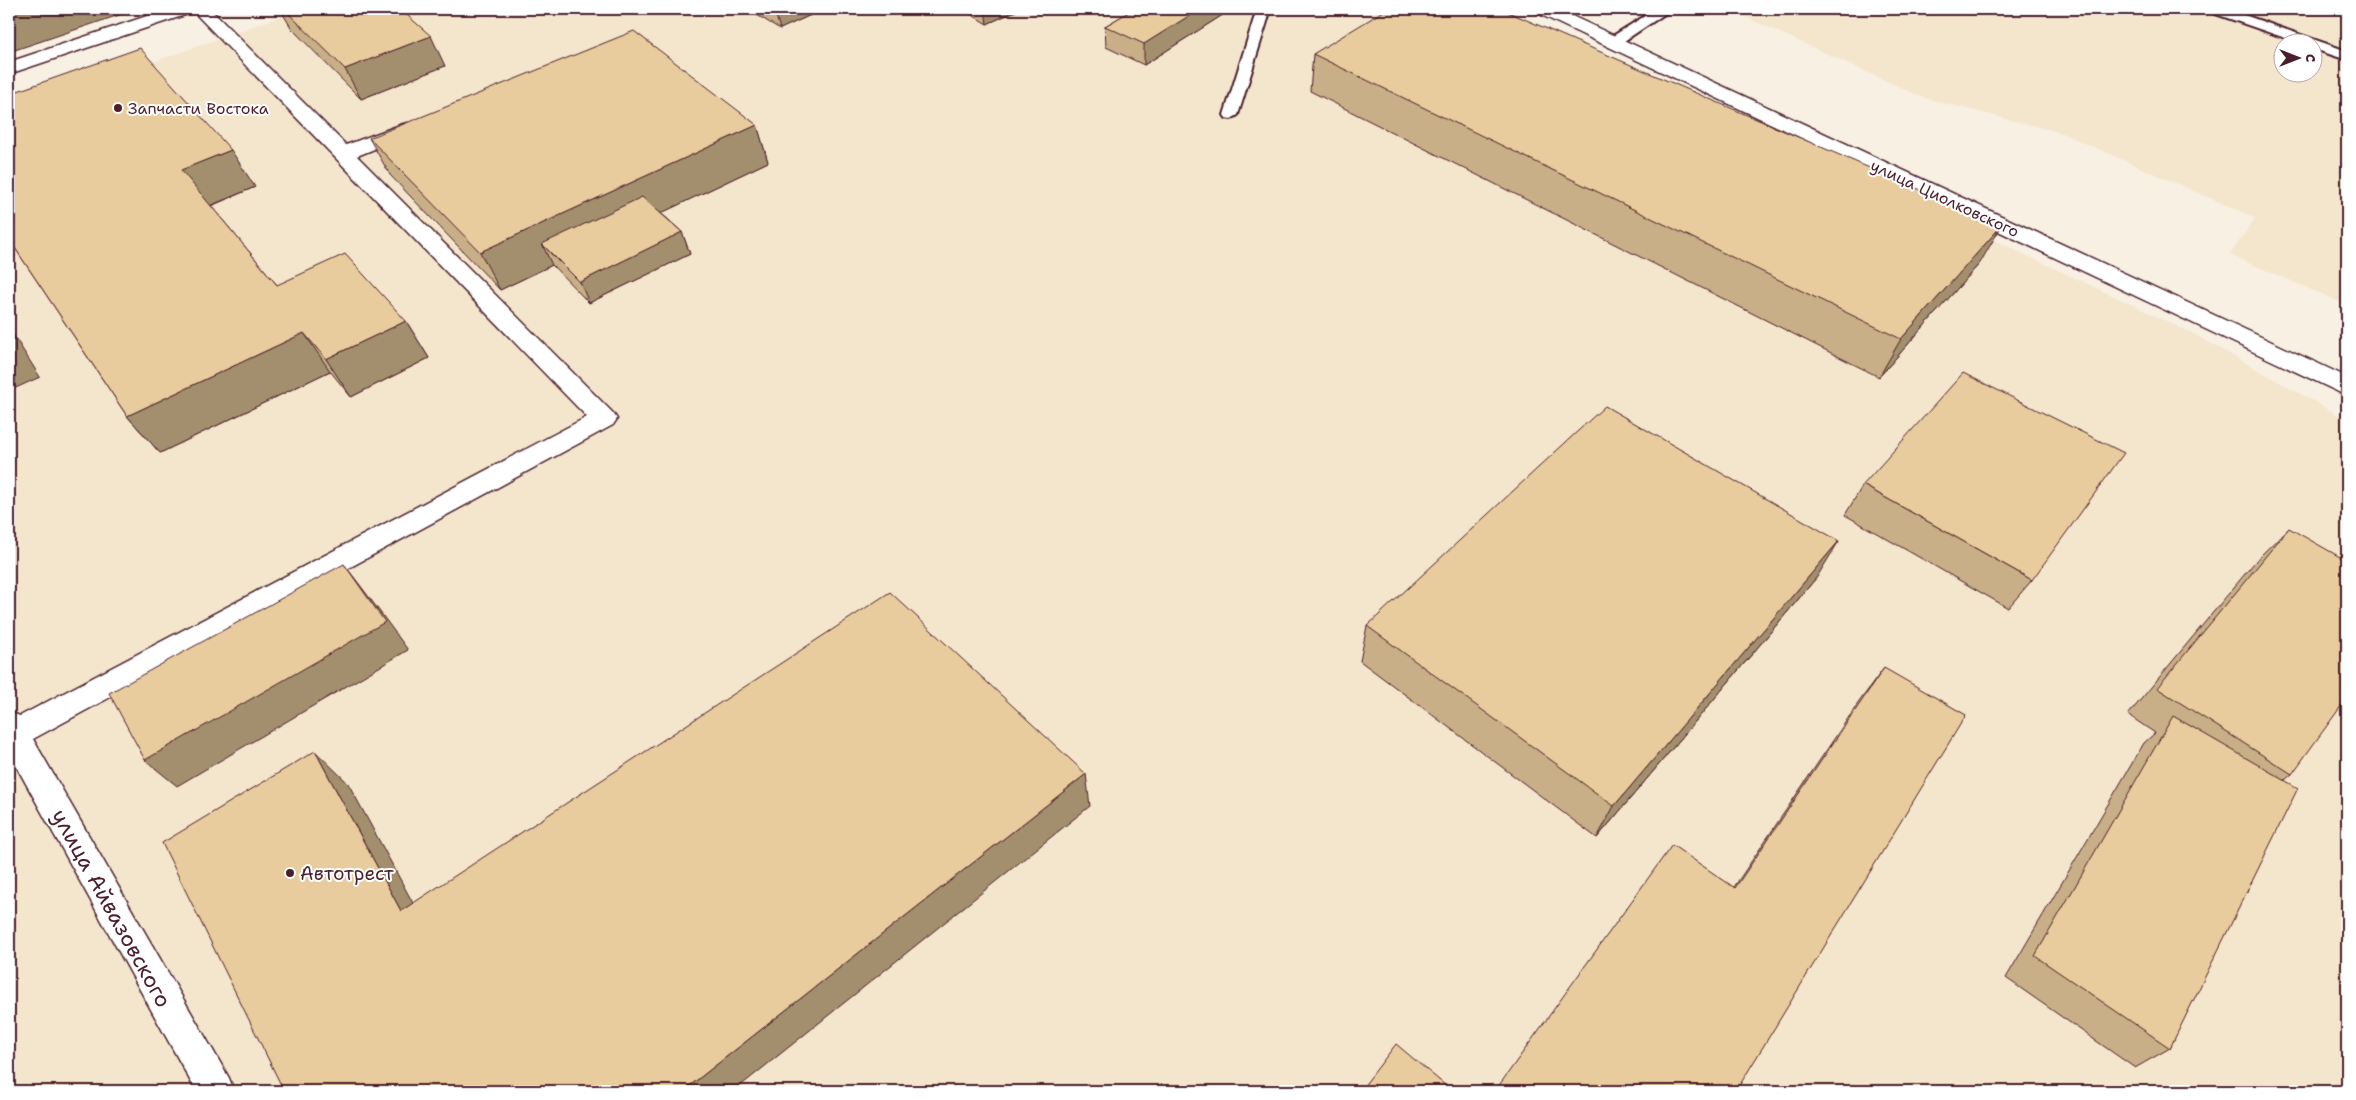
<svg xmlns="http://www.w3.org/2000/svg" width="2356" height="1100" font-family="'Shantell Sans',sans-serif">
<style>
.built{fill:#f4e5cd;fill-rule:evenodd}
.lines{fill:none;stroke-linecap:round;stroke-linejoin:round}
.lane-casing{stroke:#4a1f2b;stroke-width:4}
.street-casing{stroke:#4a1f2b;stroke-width:3}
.secondary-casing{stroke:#4a1f2b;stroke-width:3}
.lane{fill:#fff;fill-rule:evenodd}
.street{fill:#fff;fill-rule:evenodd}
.secondary{fill:#fff;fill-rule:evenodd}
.wall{fill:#c8af87;stroke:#4a1f2b}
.shaded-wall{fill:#a38f6e;stroke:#4a1f2b}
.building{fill:#e9cc9d;stroke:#4a1f2b}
.poi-dot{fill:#4a1f2b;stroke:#fff;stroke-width:2}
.labels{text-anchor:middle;stroke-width:4;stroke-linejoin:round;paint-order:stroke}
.far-poi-label{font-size:16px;fill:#4a1f2b;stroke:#fff;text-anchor:start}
.far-street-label{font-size:16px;fill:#4a1f2b;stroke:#fff}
.poi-label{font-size:19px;fill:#4a1f2b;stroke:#fff;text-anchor:start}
.near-street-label{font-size:22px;fill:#4a1f2b;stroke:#fff}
</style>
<rect width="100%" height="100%" fill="#f8f0e2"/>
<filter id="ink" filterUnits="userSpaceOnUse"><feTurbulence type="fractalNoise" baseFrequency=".02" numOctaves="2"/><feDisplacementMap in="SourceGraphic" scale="10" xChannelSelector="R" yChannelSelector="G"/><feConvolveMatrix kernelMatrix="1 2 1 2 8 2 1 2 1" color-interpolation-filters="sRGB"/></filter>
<g filter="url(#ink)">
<path class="built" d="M301,9H1502L2192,333L2347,420V1091H9V114Z
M1728,9H2347V305L2230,255L2255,218L2062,133L1924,98ZM2284,42H2314V72H2284Z"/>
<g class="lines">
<defs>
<path id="lane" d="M1257,9H1271L1238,115L1231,119L1226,118L1224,115Z
M1656,9H1672L1618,45H1608L1606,42L1608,39Z
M2209,9H2227L2347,51V60L2314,49V42H2297L2210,12Z"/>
<path id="street" d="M191,9H210L346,145L400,125L407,123L414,125L417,129L414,133L357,156L613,413L617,419L613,425L33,739L229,1078L234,1091H196L9,753V712L20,716L587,417Z
M1534,9H1557L2347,377V396L1537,13Z"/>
<path id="secondary" d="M168,9H194L191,13L9,74V62Z"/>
</defs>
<use href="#lane" class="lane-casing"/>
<use href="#street" class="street-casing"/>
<use href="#secondary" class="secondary-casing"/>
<use href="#lane" class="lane"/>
<use href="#street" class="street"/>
<use href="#secondary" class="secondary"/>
</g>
<path class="wall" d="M280,9H400L445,66L361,99L292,29Z
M409,9H434L416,15Z
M747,9H824L780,29Z
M962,9H1020L987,24Z
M1134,9H1232L1144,65L1106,47L1105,26Z
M1313,54L1980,263L1879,377L1310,91Z
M757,125L768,162L661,213L682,232L690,254L589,303L552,265L500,290L390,175L369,138Z
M255,187L211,206L277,285L406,321L429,358L351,397L330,371L160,453L127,416L9,239Z
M1863,485L2032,580L2008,608L1845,515Z
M2289,528L2292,774L2285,780L2170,1048L2135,1068L2006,978L2144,743L2155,733L2128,715L2259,557Z
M1817,577L1597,838L1360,661L1367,626Z
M1884,668L1736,1091L1734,887L1859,702Z"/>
<path class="shaded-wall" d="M9,9H137L9,52Z
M413,9H434L416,15Z
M774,9H824L780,29Z
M985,9H1020L987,24Z
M1200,9H1232L1144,65V44Z
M431,36L445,66L361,99L345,69Z
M757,125L768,162L559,262L542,244L552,265L500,290L480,252Z
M231,150L255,187L207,207L181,170Z
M2002,225L1980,263L1879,377L1901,339Z
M682,232L690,254L589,303L580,282Z
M406,321L429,358L351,397L326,359Z
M9,328L40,377L9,391Z
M304,333L330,371L160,453L127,416Z
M1839,541L1817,577L1597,838L1614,806Z
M344,564L366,593L408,650L177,786L145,760Z
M315,751L348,783L433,940L401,911Z
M1086,774L1090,806L734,1091H683Z"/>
<path class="building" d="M284,9H400L431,36L345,69Z
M1134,9H1200L1144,44L1105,26Z
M1387,9H1501L2002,225L1901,339L1313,54Z
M634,31L757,125L480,252L369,138Z
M140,48L231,150L181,170L277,285L345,254L406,321L326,359L304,333L127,416L9,239V94Z
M642,197L682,232L580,282L542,244Z
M9,342L12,347L9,349Z
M1963,373L2124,453L2032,580L1863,485Z
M1605,406L1839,541L1614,806L1367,626Z
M2289,528L2347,561V698L2292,774L2157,688Z
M344,564L385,622L145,760L109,693Z
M890,592L1086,774L683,1091H284L162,843L315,751L401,911Z
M1884,668L1966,715L1736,1091H1495L1672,845L1735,888Z
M2173,716L2298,788L2170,1048L2035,956Z
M1396,1044L1452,1091H1360Z"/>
</g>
<g class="poi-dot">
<circle cx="118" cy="108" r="5"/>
<circle cx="290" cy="873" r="5"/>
</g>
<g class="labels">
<g class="far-poi-label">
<text x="128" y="114">Запчасти Востока</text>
</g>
<g class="far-street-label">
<text transform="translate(1945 198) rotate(25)" y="6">улица Циолковского</text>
</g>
<g class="poi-label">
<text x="300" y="880">Автотрест</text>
</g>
<g class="near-street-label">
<text transform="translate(112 908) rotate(61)" y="8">улица Айвазовского</text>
</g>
</g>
<rect width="2356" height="1100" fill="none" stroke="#fff" stroke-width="30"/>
<rect x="15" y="15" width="2326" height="1070" fill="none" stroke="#4a1f2b" stroke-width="2" filter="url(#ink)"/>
<g transform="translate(2298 58) rotate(90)"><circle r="24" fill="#ffffff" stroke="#b7a5aa"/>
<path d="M0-4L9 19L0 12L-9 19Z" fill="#4a1f2b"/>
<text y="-8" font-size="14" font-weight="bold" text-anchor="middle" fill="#4a1f2b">С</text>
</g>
</svg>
